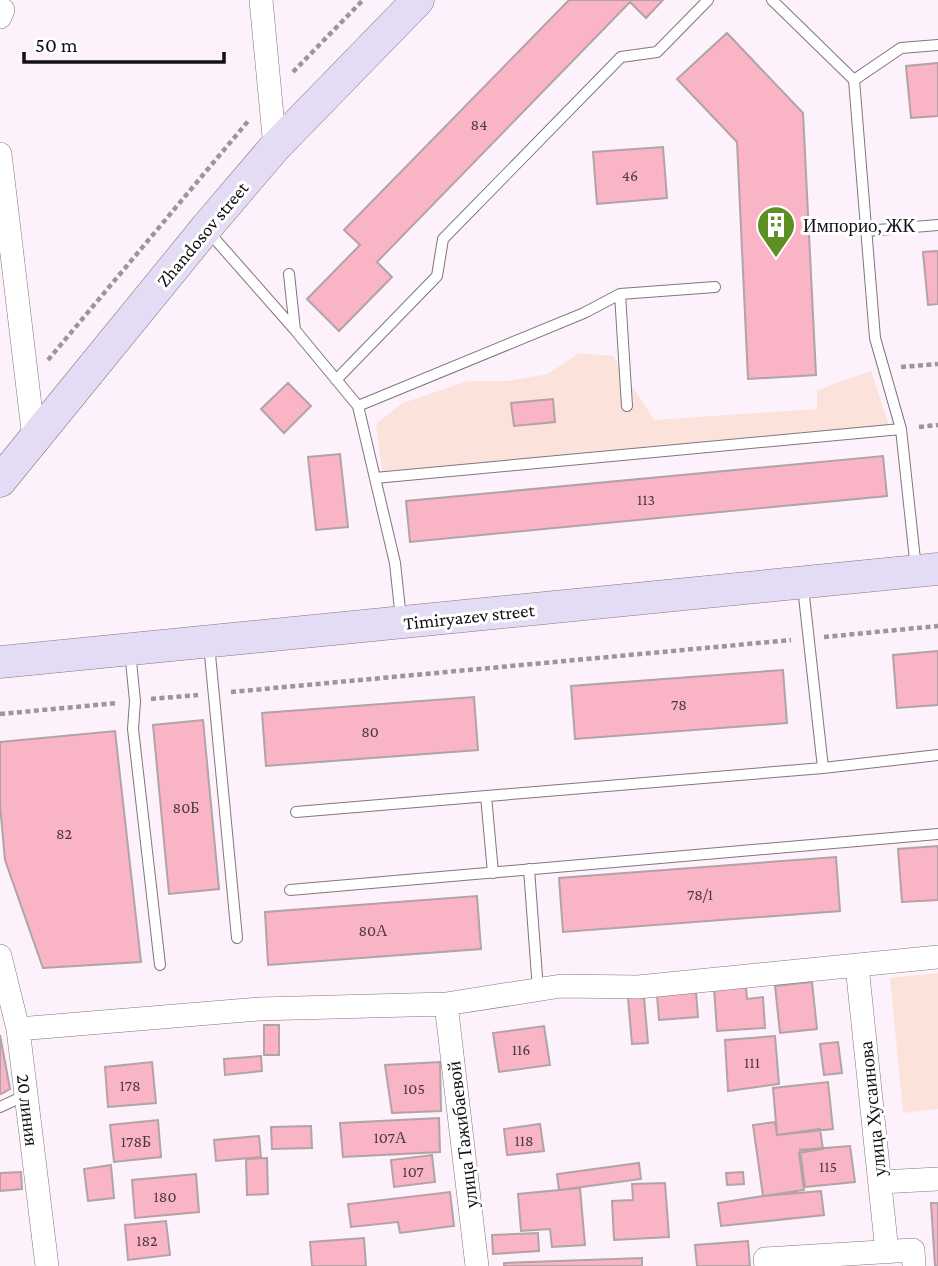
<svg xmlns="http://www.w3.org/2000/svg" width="938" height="1266" font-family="'Crimson Pro',serif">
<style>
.green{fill:#fbe2db}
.building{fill:#f9b4c5;stroke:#b1a3a6;stroke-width:2}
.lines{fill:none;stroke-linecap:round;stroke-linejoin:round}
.lane-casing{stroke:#80767e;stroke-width:12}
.street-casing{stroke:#80767e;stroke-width:24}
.secondary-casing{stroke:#80767e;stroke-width:33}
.path{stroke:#9c959b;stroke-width:4.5;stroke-dasharray:5 3.5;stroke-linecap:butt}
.lane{stroke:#fff;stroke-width:10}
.street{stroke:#fff;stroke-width:23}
.secondary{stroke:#e4dcf4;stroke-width:32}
.labels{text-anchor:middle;stroke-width:6;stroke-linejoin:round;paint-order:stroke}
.number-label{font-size:16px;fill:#4c3940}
.poi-label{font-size:19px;fill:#131013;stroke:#fff;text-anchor:start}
.street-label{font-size:19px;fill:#131013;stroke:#fff}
</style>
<rect width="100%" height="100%" fill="#fdf2fb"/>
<path class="green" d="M579,353L613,356L654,420L817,409V390L871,371L888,422L887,430L383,477L376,424L403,403L468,381H508L548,374Z
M938,973V1109L903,1113L890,978Z"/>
<path class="building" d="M569,0H663L646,18L630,2L377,262L392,277L339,331L307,299L360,245L344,230Z
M727,33L803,113L816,375L748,379L737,142L677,79Z
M938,63V116L911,118L906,66Z
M663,147L667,198L597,204L593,152Z
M938,251V304L928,305L923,252Z
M288,383L311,406L284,433L261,409Z
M553,399L555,422L514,426L511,403Z
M340,454L348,527L316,530L308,457Z
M883,456L887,496L410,542L406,501Z
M938,651V705L897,708L893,655Z
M783,670L787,723L575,739L571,686Z
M474,697L478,750L266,766L262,713Z
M203,720L219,889L169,894L153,725Z
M115,731L141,962L43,968L5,860L0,805V742Z
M938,846V900L902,902L898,849Z
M836,857L840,911L563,932L559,878Z
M477,896L481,949L268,965L265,912Z
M812,982L817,1029L780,1033L775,986Z
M746,986L747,999L763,997L765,1028L717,1031L714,988Z
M696,992L698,1017L659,1020L657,995Z
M644,997L648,1043L632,1044L628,998Z
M264,1025H279V1055H264Z
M544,1026L550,1065L499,1072L493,1033Z
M0,1035L10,1089L1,1094L0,1093Z
M775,1036L779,1084L728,1091L725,1040Z
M838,1042L842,1073L824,1075L820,1044Z
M261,1056L262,1071L225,1075L224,1059Z
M152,1062L156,1103L108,1107L105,1067Z
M440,1062L441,1111L392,1113L385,1065Z
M828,1082L833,1129L777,1135L773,1088Z
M439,1118L440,1152L343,1157L340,1123Z
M158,1120L161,1157L114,1162L110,1125Z
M775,1122L777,1135L820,1129L823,1149L799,1153L804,1190L763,1196L753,1125Z
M540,1124L544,1151L507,1155L504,1129Z
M311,1126L312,1148L272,1149L271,1127Z
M259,1136L261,1157L216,1161L214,1140Z
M850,1146L855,1182L805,1187L800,1150Z
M432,1155L435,1182L394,1187L391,1160Z
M267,1158L268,1194L247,1195L246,1159Z
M639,1163L641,1179L559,1190L557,1174Z
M111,1165L114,1198L88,1201L84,1169Z
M21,1172L22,1189L0,1191V1173Z
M743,1172L744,1184L727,1185L726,1173Z
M196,1174L199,1212L135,1218L132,1180Z
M665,1183L669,1237L614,1240L612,1201L633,1200L632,1184Z
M580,1188L585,1245L552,1247L550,1229L521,1231L518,1194Z
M821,1191L824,1215L721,1226L718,1203L763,1196Z
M450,1192L454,1226L400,1233L398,1222L351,1227L348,1204Z
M931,1203H938V1266H935Z
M166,1221L170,1255L128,1260L125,1225Z
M538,1233L539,1251L493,1254L492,1235Z
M364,1238L366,1266H312L310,1242Z
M748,1241L750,1266H697L695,1245Z
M642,1258V1266H504V1263Z"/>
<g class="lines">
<defs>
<path id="lane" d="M772,0L854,80L875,338L901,429L916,569
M854,80L901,48L938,45
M207,230L295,330
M866,231L938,225
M289,274L295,330L358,406L395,563L401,619
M620,294L627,406
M336,380L437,276L443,239L621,57L657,52L708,0
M358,406L584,313L620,294L715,287
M375,478L901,429
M803,587L823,768
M209,644L237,938
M130,651L135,701L133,729L160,965
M486,796L493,873
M296,812L823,768L938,755
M529,869L538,990
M290,890L938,834
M0,1107L26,1095"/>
<path id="street" d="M261,0L275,147
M0,17L3,10
M0,154L34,439
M0,956L18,1029L47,1266
M857,966L887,1252
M446,1004L477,1266
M18,1029L259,1009L446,1004L561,986L638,987L938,957
M880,1182L938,1179
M766,1266L765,1259L913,1250L914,1266"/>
<path id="secondary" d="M0,481L206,228L275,147L418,0
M0,662L938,569"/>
</defs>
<use href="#lane" class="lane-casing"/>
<use href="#street" class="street-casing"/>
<use href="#secondary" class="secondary-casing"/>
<path class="path" d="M293,72L363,0
M48,360L249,120
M901,367L938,364
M919,427L938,425
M824,637L938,626
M231,692L791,640
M151,699L198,695
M0,714L118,703"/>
<use href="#lane" class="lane"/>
<use href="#street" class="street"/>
<use href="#secondary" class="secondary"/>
</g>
<defs>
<symbol id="building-pin" viewBox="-11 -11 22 30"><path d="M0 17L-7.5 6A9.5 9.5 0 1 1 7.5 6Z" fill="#5d8f25" stroke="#fff"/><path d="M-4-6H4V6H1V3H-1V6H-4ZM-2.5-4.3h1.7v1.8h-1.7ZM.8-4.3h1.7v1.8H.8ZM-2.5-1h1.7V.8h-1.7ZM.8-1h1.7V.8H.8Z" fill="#fff"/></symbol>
</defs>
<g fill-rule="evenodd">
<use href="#building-pin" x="754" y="203" width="44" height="60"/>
</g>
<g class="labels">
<g class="number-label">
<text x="479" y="130">84</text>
<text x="630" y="181">46</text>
<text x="646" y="505">113</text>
<text x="679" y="710">78</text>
<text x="370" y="737">80</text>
<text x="186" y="813">80Б</text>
<text x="64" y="839">82</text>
<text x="700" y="900">78/1</text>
<text x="373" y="936">80А</text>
<text x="521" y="1055">116</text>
<text x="752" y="1068">111</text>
<text x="130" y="1091">178</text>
<text x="414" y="1094">105</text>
<text x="390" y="1143">107А</text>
<text x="524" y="1146">118</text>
<text x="136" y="1147">178Б</text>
<text x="828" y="1172">115</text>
<text x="413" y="1177">107</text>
<text x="165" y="1202">180</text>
<text x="147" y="1246">182</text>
</g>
<g class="poi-label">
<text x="803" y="232">Импорио, ЖК</text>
</g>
<g class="street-label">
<text transform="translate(202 234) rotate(-50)" y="7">Zhandosov street</text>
<text transform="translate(469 616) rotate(-6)" y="7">Timiryazev street</text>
<text transform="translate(872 1109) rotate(-96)" y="7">улица Хусаинова</text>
<text transform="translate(28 1110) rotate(83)" y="7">20 линия</text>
<text transform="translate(462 1135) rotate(-97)" y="7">улица Тажибаевой</text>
</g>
</g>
<path d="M24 52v10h200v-10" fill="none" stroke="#131013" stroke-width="3.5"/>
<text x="35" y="52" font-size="21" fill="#131013" stroke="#ffffff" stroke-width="5" paint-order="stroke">50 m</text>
</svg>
